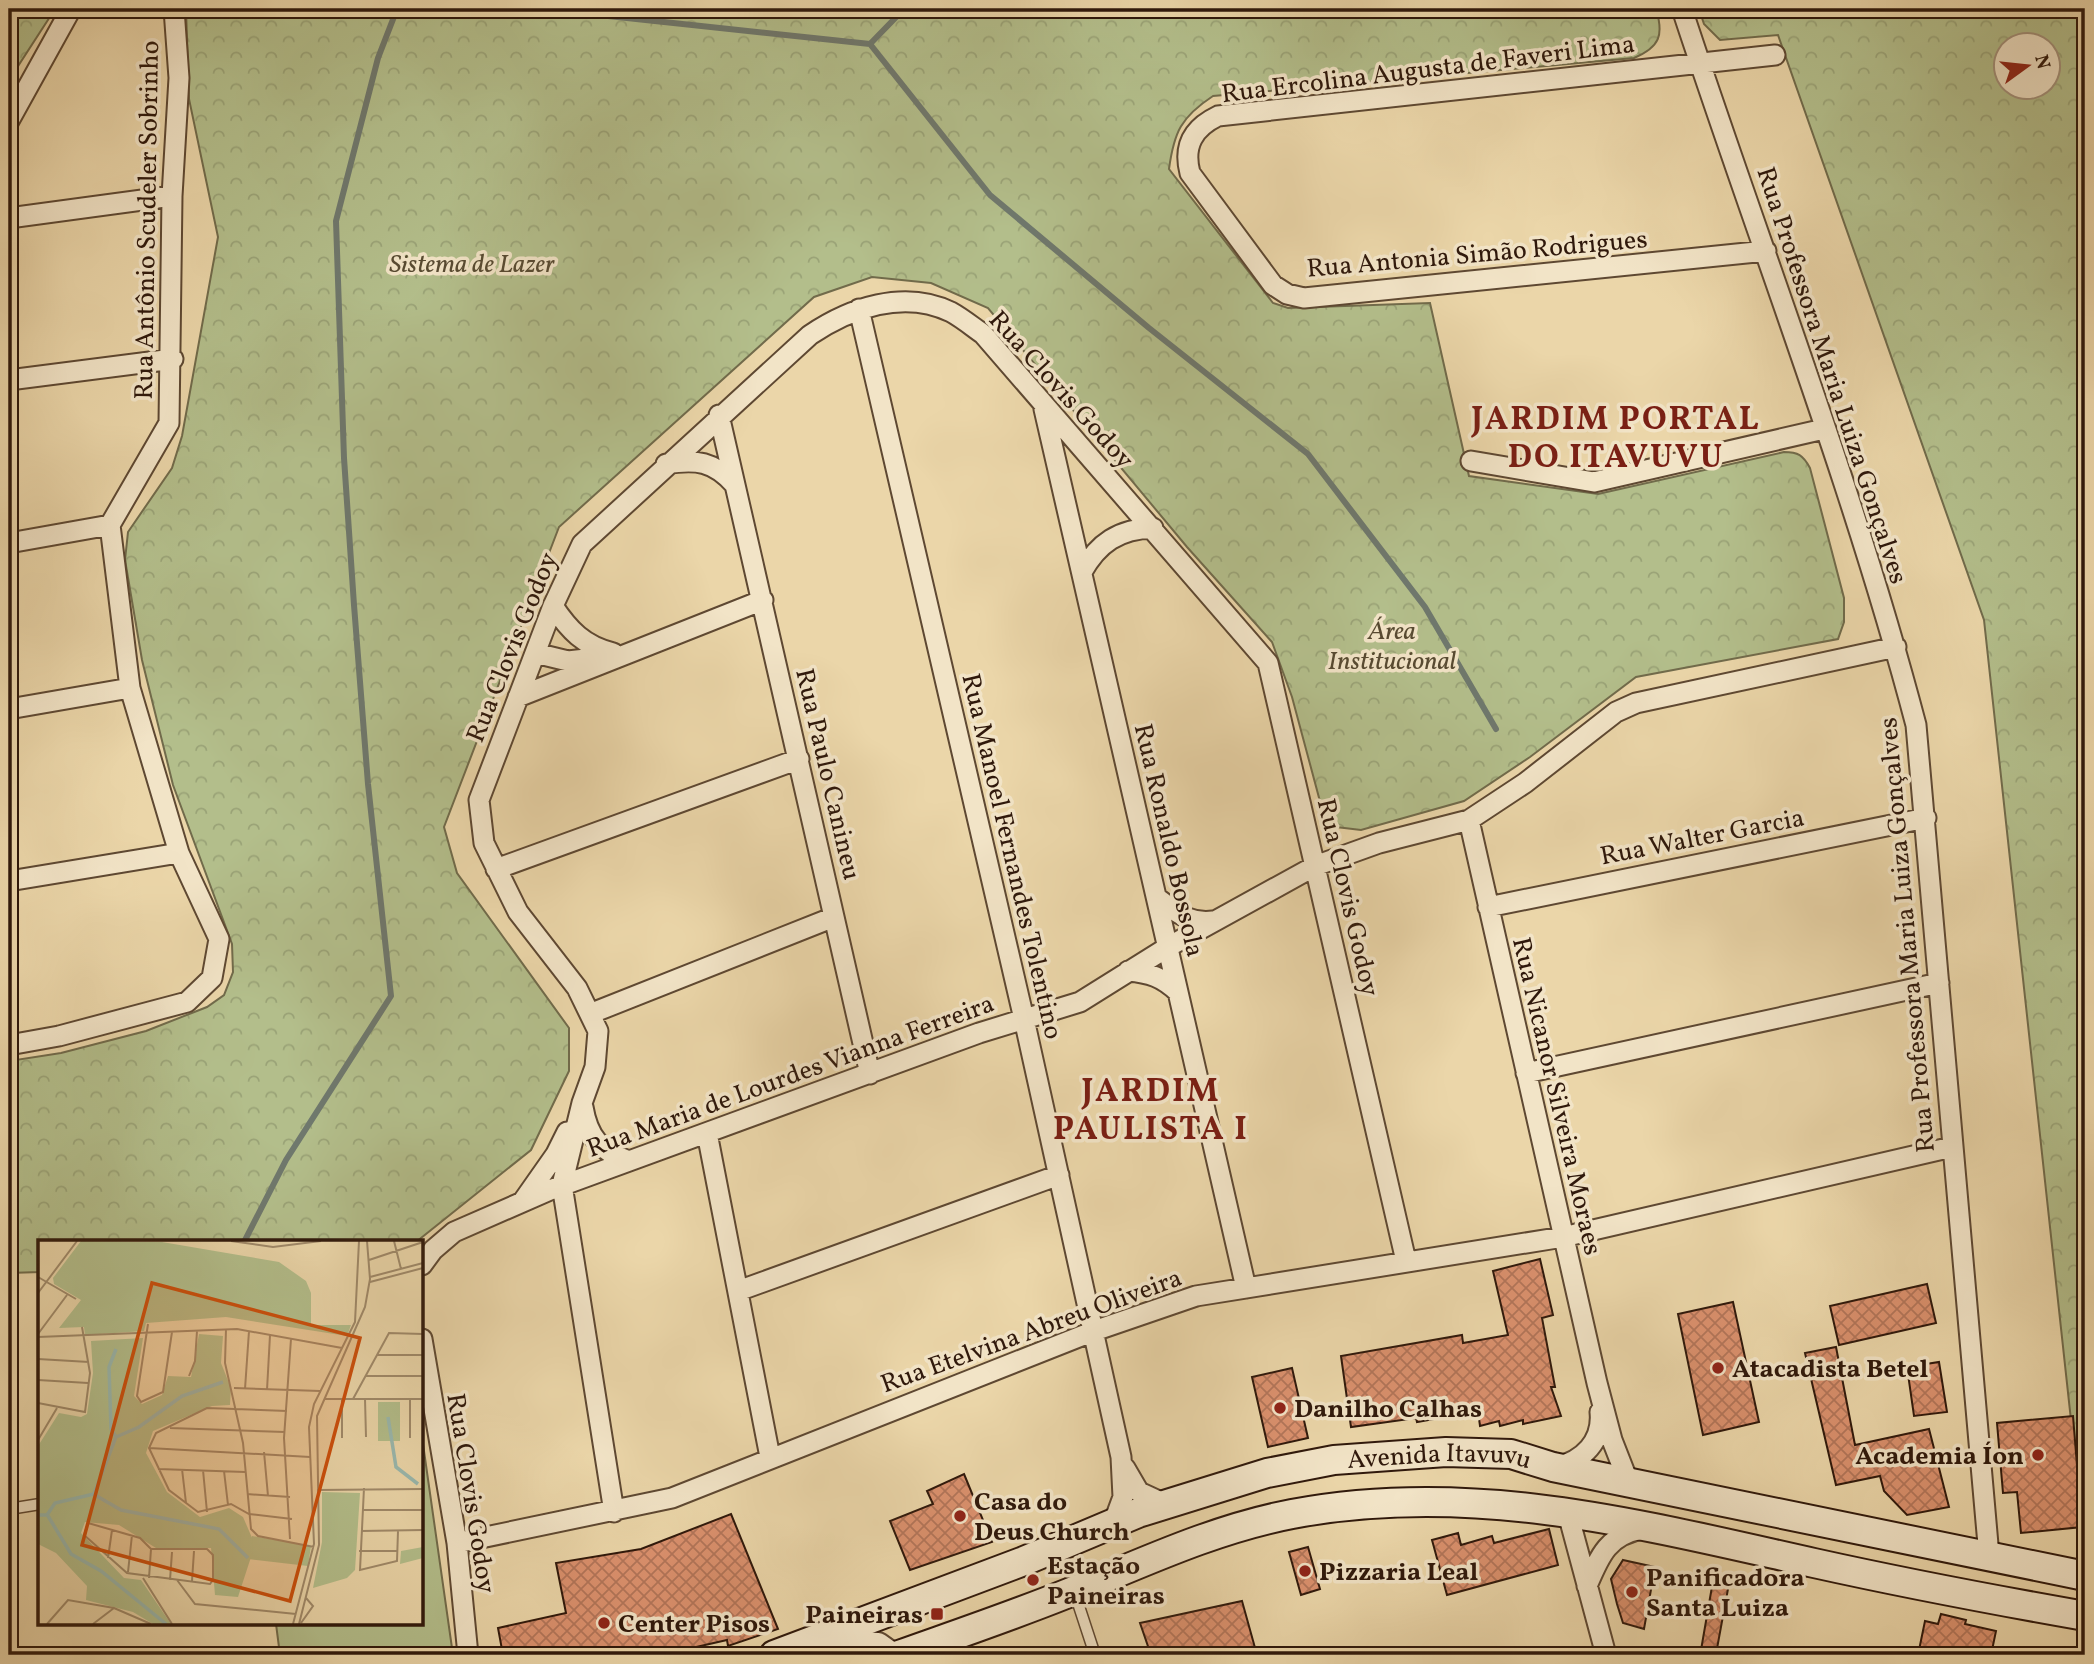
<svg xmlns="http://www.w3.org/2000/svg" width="2094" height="1664" font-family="Vollkorn,serif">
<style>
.green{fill:#b3be8b;stroke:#716b4b;stroke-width:2}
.forest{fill:url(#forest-crowns);stroke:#716b4b;stroke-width:2;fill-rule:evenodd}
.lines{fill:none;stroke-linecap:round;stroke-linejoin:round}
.stream{stroke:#6f786d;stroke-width:6}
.building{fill:url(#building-cross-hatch);stroke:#2f180b;stroke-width:2}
.service-casing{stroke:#5e4832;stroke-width:13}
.minor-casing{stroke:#5e4832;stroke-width:23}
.tertiary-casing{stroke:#5e4832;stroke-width:28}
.secondary-casing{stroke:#2f180b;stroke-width:32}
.service{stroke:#f2e4c7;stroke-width:10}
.minor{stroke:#f2e4c7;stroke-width:19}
.tertiary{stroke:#f2e4c7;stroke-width:24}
.secondary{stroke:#f2e4c7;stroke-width:28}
.poi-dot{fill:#8f2418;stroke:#f2e4c7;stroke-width:2.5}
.labels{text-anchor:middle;stroke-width:7;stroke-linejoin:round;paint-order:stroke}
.street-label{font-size:26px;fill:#2f180b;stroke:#f2e4c7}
.park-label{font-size:26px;font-style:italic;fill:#574a31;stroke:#f2e4c7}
.poi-label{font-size:26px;font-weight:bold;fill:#2f180b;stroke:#f2e4c7;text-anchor:start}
.district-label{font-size:33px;font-weight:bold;letter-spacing:2px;fill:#7a1f14;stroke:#f2e4c7}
.inset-river{fill:none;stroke:#99b8ae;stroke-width:3.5}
.inset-road{fill:none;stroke:#a08a6a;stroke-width:2}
.view{fill:#cc4f0c;fill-opacity:0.15;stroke:#cc4f0c;stroke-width:3.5}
.inset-edge{fill:none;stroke:#2f180b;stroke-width:3.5}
</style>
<defs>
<pattern id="forest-crowns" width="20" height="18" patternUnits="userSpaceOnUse" patternTransform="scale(1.75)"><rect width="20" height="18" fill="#b3be8b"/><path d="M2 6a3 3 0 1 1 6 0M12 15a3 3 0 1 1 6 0" fill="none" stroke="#9aa377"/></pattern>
<pattern id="building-cross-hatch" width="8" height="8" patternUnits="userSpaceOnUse" patternTransform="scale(1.75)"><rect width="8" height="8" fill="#db916e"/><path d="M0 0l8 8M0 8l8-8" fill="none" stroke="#b27559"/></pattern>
</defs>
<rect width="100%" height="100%" fill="#ebd6a9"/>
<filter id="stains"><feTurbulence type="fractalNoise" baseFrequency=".00286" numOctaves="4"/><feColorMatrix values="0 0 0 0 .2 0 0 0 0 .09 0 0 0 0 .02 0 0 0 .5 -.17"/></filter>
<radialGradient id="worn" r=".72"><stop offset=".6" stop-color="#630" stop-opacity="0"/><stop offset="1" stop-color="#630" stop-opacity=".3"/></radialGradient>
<path class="green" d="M422,1437L453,1655H280L276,1624H422Z"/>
<path class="forest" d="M9,9H55L9,80Z
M186,9H1656C1664,35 1660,47 1634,58L1213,96C1181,117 1174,132 1169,169L1273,303L1288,308L1430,303L1469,476L1598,494L1784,452C1798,452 1803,455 1810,468L1844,598V622L1838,639L1636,677L1530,757L1464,801L1361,830L1336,827L1325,820L1292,697L1272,642L1187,547L988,308L931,283L872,277L814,297L559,527L444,827L457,873L569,1028V1071L531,1150L416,1242H40V1272L9,1273V1061L61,1053L146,1031L207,1007L224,995L233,972L232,944L173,785L142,660L125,560L128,532L172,468L182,436L218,237L189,99Z
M1699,9H2085V1549L1984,620L1778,35L1720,40L1704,24ZM2007,46H2048V88H2007Z"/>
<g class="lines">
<path class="stream" d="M543,9L870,44L904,9
M870,44L990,195L1149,328L1308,454L1425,607L1496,729
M244,1242L286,1160L391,996L368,784L354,605L344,458L336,221L378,58L397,9"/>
</g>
<path class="building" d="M1540,1259L1553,1315L1542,1318L1555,1387H1551L1561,1416L1523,1424V1420L1500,1426L1499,1421L1480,1426L1478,1411L1417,1422L1416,1418L1351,1427L1341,1356L1462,1335L1463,1343L1508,1335L1493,1271Z
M1927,1284L1936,1323L1839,1345L1830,1306Z
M1733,1302L1759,1422L1703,1435L1678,1314Z
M1836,1347L1855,1445L1929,1429L1949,1507L1907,1515L1884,1491L1880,1476L1836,1485L1805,1353Z
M1939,1362L1947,1412L1914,1416L1907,1367Z
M1292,1368L1308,1438L1268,1447L1252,1377Z
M2073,1416L2082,1527L2021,1533L2017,1492L2003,1493L1997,1423Z
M964,1474L992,1542L910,1570L890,1521L933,1504L927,1491Z
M731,1514L778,1629L728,1646L727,1640L674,1652V1655H503L498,1628L566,1613L556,1563L641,1549Z
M1549,1529L1558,1565L1447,1595L1432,1540L1458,1533L1461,1545L1492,1536L1494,1543Z
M1308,1547L1320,1589L1301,1595L1289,1552Z
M1623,1560L1655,1567L1644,1629L1623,1623L1617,1604L1611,1579Z
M1714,1575L1730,1578L1716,1654L1701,1650Z
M1242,1601L1257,1655H1151L1140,1623Z
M1941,1614L1966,1620L1965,1624L1996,1631L1991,1655H1918L1925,1621L1938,1624Z"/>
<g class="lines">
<defs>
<path id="service" d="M9,1509L40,1504
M1075,1594L1095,1655"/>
<path id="minor" d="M1682,9C1760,247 1852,482 1916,725L1989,1556
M9,121L71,9
M9,218L172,196
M1766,251L1304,298L1287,294L1273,285L1190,173C1183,146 1193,128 1218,116L1775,55
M859,309L1024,1019L1121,1457L1123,1497L1113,1524
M9,380L173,359
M1044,409L1246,1288
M719,415L870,1074
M1471,461L1594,482L1824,429
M666,464C696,459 714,461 735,485
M9,543L110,525
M1082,572C1098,543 1119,529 1153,528
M553,606C569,630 584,646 613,653
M535,653L568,661L595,658
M518,697L763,600
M9,709L130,688
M1469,820L1597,1383L1612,1440L1628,1481
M496,869L799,759
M9,881L179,853
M1157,898C1177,912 1188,924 1213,921
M1488,907L1926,818
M1128,971C1150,973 1162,977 1178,992
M592,1013L834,917
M9,1045L59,1036L187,1002L212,978L219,939L179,853L130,688L110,525L169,423L172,196L179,78L174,9
M1526,1073L1939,983
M583,1107C588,1137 600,1151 629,1161
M707,1133L770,1457
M523,1201L556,1154L567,1132
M422,1265L433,1250L454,1232L550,1190L979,1033L1080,1002L1168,947L1315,866L1379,843L1469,820L1525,783L1616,712L1636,703L1896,647
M738,1291L1059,1175
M422,1339L457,1543L468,1655
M1556,1467C1583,1461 1603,1441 1600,1412
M1125,1468L1139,1492L1165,1504
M614,1512L562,1185L582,1103L595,1067L598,1031L577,988L518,912L484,843L479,800L553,606L582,544L810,335C850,308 904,289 951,312C962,318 973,327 983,334L1268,663L1406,1261
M1571,1513V1525L1606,1655
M457,1543L672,1498L1094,1331L1196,1296L1563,1237L1952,1147
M1587,1586C1600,1555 1608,1535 1643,1529"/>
<path id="tertiary" d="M815,1641L878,1645L892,1655"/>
<g id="secondary">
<path id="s1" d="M774,1655L1024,1561L1138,1513L1267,1473L1334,1460L1446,1452L1511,1454L1553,1467L2085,1576"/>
<path d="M899,1655C955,1635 1011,1616 1066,1594C1140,1564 1213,1529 1292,1514C1472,1480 1639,1524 1814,1563C1904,1583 1994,1600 2085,1616"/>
</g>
</defs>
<use href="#service" class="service-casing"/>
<use href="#minor" class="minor-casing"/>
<use href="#tertiary" class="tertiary-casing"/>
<use href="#secondary" class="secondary-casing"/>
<use href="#service" class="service"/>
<use href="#minor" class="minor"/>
<use href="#tertiary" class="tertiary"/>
<use href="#secondary" class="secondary"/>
</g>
<g class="poi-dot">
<circle cx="1718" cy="1368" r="7"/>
<circle cx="1280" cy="1408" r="7"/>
<circle cx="2038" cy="1455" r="7"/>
<circle cx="960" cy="1516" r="7"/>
<circle cx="1305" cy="1571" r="7"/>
<circle cx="1033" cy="1580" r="7"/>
<circle cx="1632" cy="1592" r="7"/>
<rect x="930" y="1607" width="14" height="14" rx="3.5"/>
<circle cx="604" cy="1623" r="7"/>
</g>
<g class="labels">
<g class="street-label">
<text transform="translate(1428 68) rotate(-7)" y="9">Rua Ercolina Augusta de Faveri Lima</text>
<text transform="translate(146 220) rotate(-89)" y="9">Rua Antônio Scudeler Sobrinho</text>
<text transform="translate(1477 253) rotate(-5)" y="9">Rua Antonia Simão Rodrigues</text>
<text transform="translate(1833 375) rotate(72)" y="9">Rua Professora Maria Luiza Gonçalves</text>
<text transform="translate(1062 389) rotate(48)" y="9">Rua Clovis Godoy</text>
<text transform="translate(511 647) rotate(-68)" y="9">Rua Clovis Godoy</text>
<text transform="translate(829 774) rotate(77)" y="9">Rua Paulo Canineu</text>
<text transform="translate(1702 836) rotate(-11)" y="9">Rua Walter Garcia</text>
<text transform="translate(1170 840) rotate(77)" y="9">Rua Ronaldo Bossola</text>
<text transform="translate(1013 856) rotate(77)" y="9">Rua Manoel Fernandes Tolentino</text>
<text transform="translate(1349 897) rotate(77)" y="9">Rua Clovis Godoy</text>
<text transform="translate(1906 935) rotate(-95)" y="9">Rua Professora Maria Luiza Gonçalves</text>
<text transform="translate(790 1075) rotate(-20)" y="9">Rua Maria de Lourdes Vianna Ferreira</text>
<text transform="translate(1558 1096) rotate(77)" y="9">Rua Nicanor Silveira Moraes</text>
<text transform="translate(1031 1330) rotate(-20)" y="9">Rua Etelvina Abreu Oliveira</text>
<text dy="9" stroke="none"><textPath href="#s1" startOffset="700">Avenida Itavuvu</textPath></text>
<text transform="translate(472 1493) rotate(81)" y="9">Rua Clovis Godoy</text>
</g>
<g class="park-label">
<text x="472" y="272">Sistema de Lazer</text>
<text x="1392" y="639">Área<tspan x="1392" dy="30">Institucional</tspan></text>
</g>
<g class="poi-label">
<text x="1732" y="1377">Atacadista Betel</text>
<text x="1294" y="1417">Danilho Calhas</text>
<text x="2024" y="1464" text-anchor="end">Academia Íon</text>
<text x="974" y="1510">Casa do<tspan x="974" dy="30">Deus Church</tspan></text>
<text x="1047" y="1574">Estação<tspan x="1047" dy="30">Paineiras</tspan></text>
<text x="1319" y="1580">Pizzaria Leal</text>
<text x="1646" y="1586">Panificadora<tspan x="1646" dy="30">Santa Luiza</tspan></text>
<text x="923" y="1623" text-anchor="end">Paineiras</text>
<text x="618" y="1632">Center Pisos</text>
</g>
<g class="district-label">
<text x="1616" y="429">JARDIM PORTAL<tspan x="1616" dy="38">DO ITAVUVU</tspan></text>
<text x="1151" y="1101">JARDIM<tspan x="1151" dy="38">PAULISTA I</tspan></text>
</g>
</g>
<g transform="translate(38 1240)">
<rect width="385" height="385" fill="#ebd6a9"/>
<path d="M214,296L273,306L270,326L210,319Z" fill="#b3be8b"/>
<path d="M43,1L124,2L241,22L268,41L273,53V85H313L309,96L188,77L108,83L106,91L47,95L46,87L21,88L43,60L16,44L15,38ZM161,94L185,96L183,123L193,148L192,165L174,166L115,191L108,213L129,252L162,277L191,268L205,277L215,300L214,314L200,357L177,355L173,308H118L81,285L47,282L43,293L86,338L103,340L133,384H115L95,372L48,360L49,346L18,313L0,304V206L21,173L43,177L49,174L55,133L53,101L105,98L96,156L104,164L124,155L130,136L153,137ZM340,162H362V201H340ZM284,252L322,253L317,330L309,338L275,348L284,302ZM385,307V318L362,324L363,311Z" fill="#b3be8b"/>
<path class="inset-river" d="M350,177L358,227L380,244M78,197L101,187L144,156L185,142M57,255L83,270L181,289L210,318M0,275H9L17,263L56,254L78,197L73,189L71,127L78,109M10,276L33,314L63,331L128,384"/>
<path class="inset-road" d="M193,1L235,7L283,1M356,1L363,29M331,20L385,2M0,37L38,59M332,37L385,23M332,42L385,28M0,53L39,1M110,84L99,156L103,162L125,152L134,92M188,89L187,123L205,203L213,289L220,296L276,307M0,94L29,55M0,97L199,89L304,108M339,115H385M0,119L51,122M151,136L157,121L159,91M328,136H385M0,140L50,143M196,148L282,151M207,149L211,91M229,150L232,95M286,159H385M315,159L351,93L385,94M327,159L328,197M372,159V198M0,163L47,172L52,133L44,87M249,171L169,168L118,193L111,208L131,250L160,272L193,264L211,274L254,279M132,188L247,192M304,198V159M0,200L19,168M111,208L272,217M226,212L230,256M120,229L207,232M144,229L148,263M165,230L169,272M186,231L190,265M326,248L322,330L359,321L360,291M279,250L385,249M209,254L252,257M324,270H385M50,283L102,298L113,309H169L175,315V340L172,344L89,333L46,295ZM323,291L385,290M252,299L246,198L253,99M321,311H360M70,318L74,290M90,332L94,295M105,338L134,384M111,338L113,309M132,340L134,312M139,340L157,364L258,374M154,341L156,311M263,383L275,366L268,358M9,384L30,360L76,368L113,384M55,384L76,368M255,384L276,304L271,187L276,164L317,82L321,1M261,384L281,305L279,176L327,67L332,39L329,1"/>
<path class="view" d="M114,43L322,98L252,361L44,305Z"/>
<rect width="385" height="385" class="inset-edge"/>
</g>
<rect width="2094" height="1664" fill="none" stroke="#ebd6a9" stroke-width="35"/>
<rect x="10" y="10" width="2073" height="1643" fill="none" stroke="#2f180b" stroke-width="3.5"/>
<rect x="18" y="18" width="2059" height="1629" fill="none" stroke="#2f180b" stroke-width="2"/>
<g transform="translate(2027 66) rotate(75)"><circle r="33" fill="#f2e4c7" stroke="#a4927c" stroke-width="2"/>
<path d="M0-5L12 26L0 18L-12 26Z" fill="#8f2418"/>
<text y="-10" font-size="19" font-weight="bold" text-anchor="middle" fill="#2f180b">N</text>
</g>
<rect width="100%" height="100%" filter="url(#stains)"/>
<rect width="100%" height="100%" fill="url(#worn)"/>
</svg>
